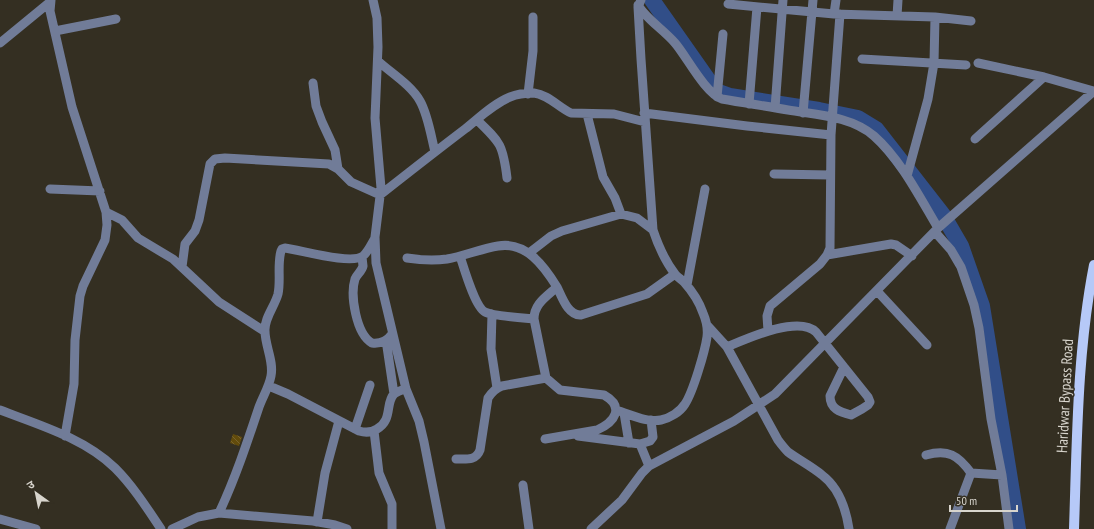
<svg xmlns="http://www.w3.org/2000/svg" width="1094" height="529" font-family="'PT Sans Narrow','Noto Sans Devanagari',sans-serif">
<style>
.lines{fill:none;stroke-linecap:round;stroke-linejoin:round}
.river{stroke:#314e88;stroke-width:16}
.building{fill:url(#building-back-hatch)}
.minor{stroke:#717c98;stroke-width:9}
.major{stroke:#b6c9f8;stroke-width:10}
.labels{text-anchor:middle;stroke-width:3;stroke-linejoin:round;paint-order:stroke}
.street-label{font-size:15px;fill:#d8d5cd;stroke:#342f22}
</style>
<defs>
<pattern id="building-back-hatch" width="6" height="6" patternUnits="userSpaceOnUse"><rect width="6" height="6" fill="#624b0b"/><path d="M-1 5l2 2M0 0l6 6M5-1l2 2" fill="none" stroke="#78642d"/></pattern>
</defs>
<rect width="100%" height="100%" fill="#342f22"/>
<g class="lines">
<path class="river" d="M652,0L716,91L730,96L819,110L858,118L876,129L943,215L961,246L982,306L1018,529"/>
</g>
<path class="building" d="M233,434L242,437L239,446L230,443Z"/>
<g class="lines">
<path class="minor" d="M51,0L50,11L72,107L106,212L107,225L105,240L83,286L80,296L75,340L74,384L65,436
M373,0L377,18L378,47L375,118L381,188L375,237L376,263L406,389L419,421L424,442L441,529
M728,4L834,14L836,0
M638,5C645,18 664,30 675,43C687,57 705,93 722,99C744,103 766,106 788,110C817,115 851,116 874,136C901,160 920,198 938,228
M834,14L935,17L971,21
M897,16L898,0
M55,31L116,19
M0,43L50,2
M862,59L966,65
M378,61C391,73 411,85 420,101C428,115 431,136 435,152
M978,63L1044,77L1093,91
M313,83L316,106L322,122L335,150L338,169
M528,94L533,51V17
M717,97L723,34
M749,104L757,7
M775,108L783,0
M644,113L747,126L831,135
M803,113L813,0
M587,114L603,177L615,198L621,214
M477,120C501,143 503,145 507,178
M975,139L1044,77
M774,174L830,175
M907,176L928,99L934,63L935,17
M50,189L100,191
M106,212L122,220L138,238L173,259L219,302L264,331
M935,232L951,250L961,267L974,305L979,328L991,419L1002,475L1009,529
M529,253L551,236L562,231L621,214L637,218L653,230
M827,255L891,244L896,245L912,256
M460,256C464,268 475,307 485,312C493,316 523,318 534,319
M362,257L363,266C362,271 357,274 355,279C350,295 356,334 372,343C381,344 387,341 392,334
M407,258C420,260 433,261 447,259C464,256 480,249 498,246C526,241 544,266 557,287C546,297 534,304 534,319L546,378
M182,267L185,244L195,231L199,220L210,164L215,159L225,158L329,164L338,169L351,182L380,195C408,173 436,151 465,129C479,118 493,104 510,97C517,94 526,93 534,93C549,95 558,107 571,113L614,114L645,122
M687,285L705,189
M557,287C562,297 568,316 581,315L647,294L675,274
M877,291L927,345
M492,314L491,349L497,388
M707,325L727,347L778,440C781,444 784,448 788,452C799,460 811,466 822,475C838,487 846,509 849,529
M768,331L767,316L770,306L820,264L827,255L830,248L831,135L840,14
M386,340L394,394
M727,347C746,339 798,315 816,332L868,397L870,402L868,405L862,409L851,415C840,412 830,409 830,396L844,367
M269,386L288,394L359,431C366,433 371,433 377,429C393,420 385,403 394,394C397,391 402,390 406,389
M0,410C39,425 84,438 115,468C133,486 147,508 161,529
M616,410C630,414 647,423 661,420C670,418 680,412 685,404C693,392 705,351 707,337C708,329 706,320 703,313C699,301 692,291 684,282C681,279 677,277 675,274C665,261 658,245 653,230L641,59L638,7L641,0
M624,413L629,443
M355,429L370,385
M374,431L379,473L392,504V529
M578,436L640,444
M926,455C948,449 958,455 971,473L950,529
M456,459C466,459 476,461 480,450L488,398C492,392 496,388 502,386L546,378L560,390L604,395C625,407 615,422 597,430L545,439
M649,466L640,444L650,441L653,437L651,420
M971,473L1002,475
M523,485L529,529
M219,513C235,479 247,443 259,407C263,396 269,387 271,376C274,361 265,346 265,331C264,318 275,306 278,294C281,280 277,265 281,251L282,249L285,248C301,250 351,265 363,256C368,252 372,243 375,238
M0,519L36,529
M317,522L325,473L339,421
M172,529L198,517L219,513L313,521L335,525L347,529
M591,529L622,500L642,473L649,466L734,421L775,394L938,228L1094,91"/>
<path class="major" d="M1074,529C1077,441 1077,352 1094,265"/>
</g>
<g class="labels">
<g class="street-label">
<text transform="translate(1065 396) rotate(-87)" y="5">Haridwar Bypass Road</text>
</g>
</g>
<g transform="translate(36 493) rotate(327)" stroke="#342f22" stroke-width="3" paint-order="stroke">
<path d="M0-3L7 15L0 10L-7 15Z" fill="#d8d5cd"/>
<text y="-6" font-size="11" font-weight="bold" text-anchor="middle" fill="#d8d5cd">उ</text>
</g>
<path d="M950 505v6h67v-6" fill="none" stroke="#d8d5cd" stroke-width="2"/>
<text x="956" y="505" font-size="12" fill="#d8d5cd" stroke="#342f22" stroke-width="3" paint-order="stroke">50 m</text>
</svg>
